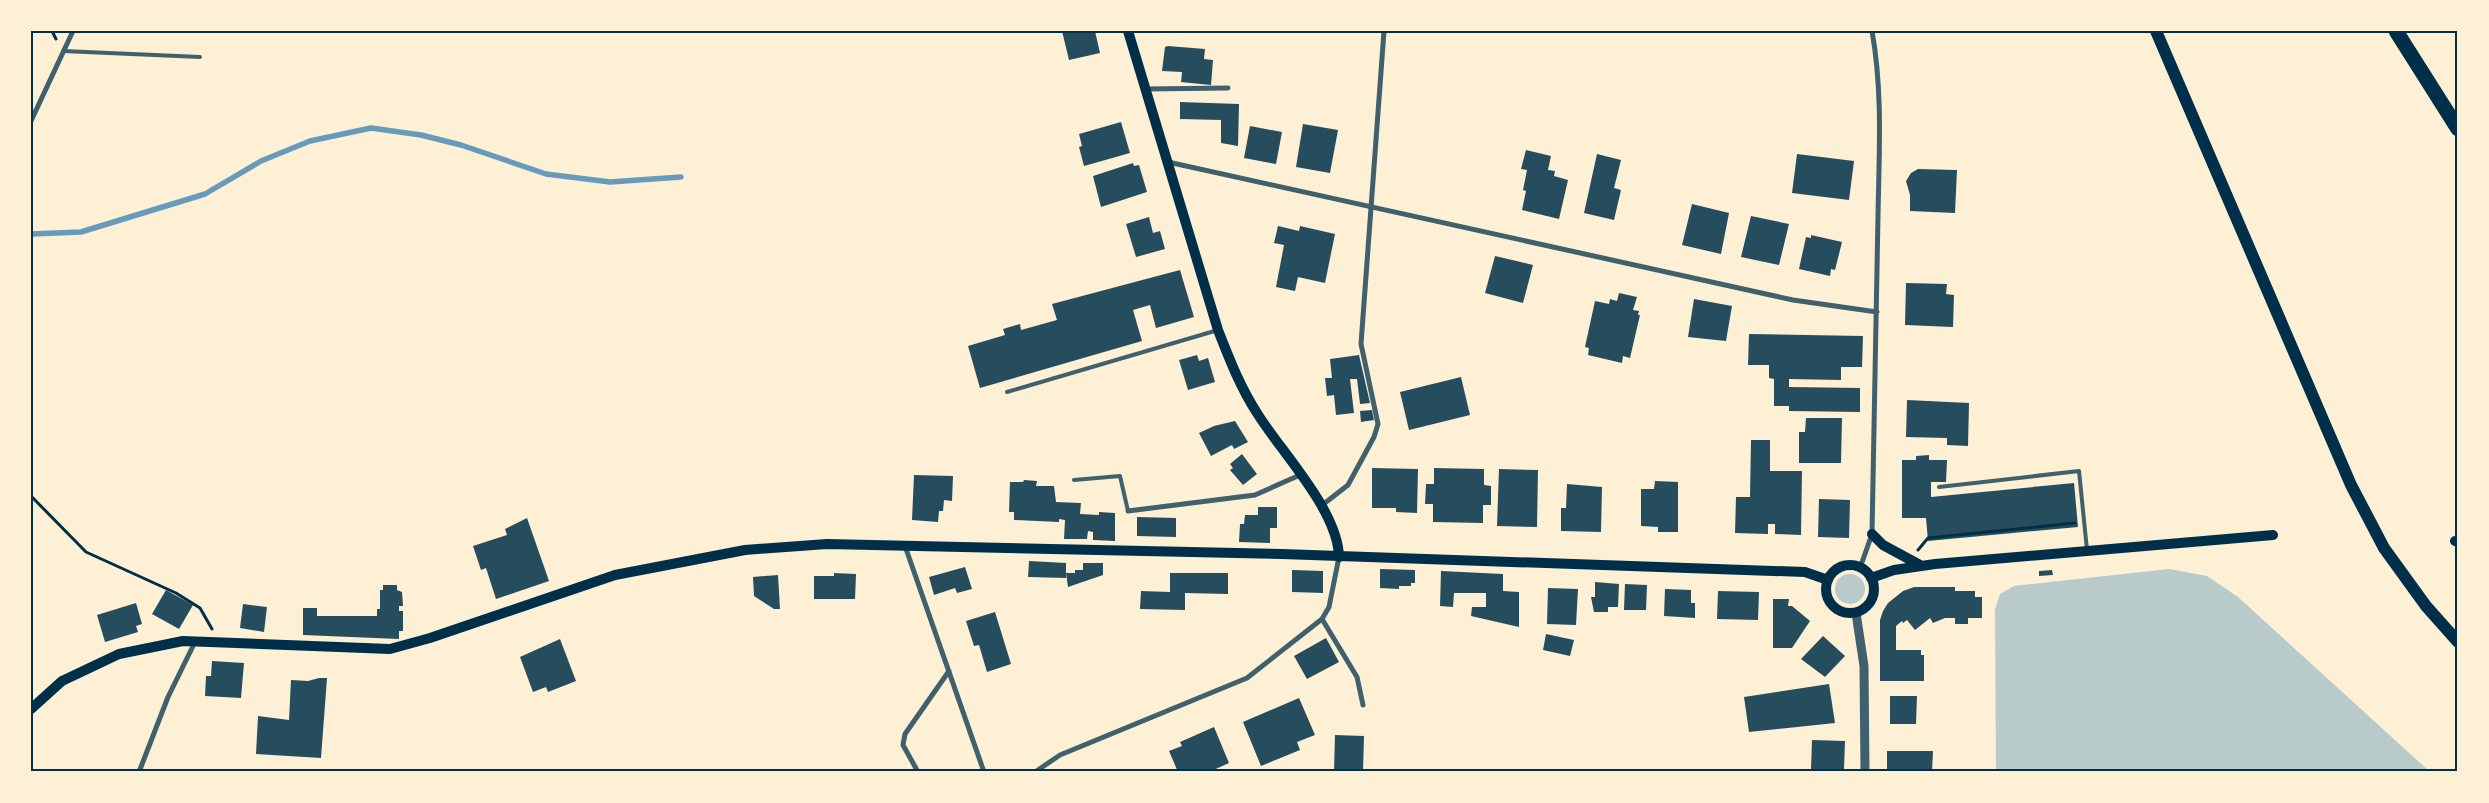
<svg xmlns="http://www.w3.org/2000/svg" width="2489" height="803" font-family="'Titillium Web',sans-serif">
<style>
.green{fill:#b9caca}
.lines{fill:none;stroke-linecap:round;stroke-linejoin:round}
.stream{stroke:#669bbc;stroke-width:5.5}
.building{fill:#264d5e}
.path{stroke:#003049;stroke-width:3}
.service{stroke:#3f606c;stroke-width:4}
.minor{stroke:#3f606c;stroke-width:5}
.tertiary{stroke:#3f606c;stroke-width:9}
.secondary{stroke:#003049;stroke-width:10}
.primary{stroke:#003049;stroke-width:12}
.motorway{stroke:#003049;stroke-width:15}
.neatline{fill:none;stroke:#003049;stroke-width:2}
</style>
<rect width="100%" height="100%" fill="#fdf0d5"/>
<path class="green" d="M2169,569L2207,576L2238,597L2430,772H1996L1995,609L2000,594L2014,586Z
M1835 589a15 15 0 1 1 30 0a15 15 0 1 1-30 0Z"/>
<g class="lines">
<path class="stream" d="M31,234L81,232L205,194L261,161L310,141L371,128L421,135L461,145L546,174L610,182L681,177"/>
</g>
<path class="building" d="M1062,31H1095L1100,53L1069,60Z
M1168,46L1205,49L1204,59L1213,60L1211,85L1181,82L1182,72L1162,71L1165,47Z
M1180,102L1239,104L1238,146L1221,143V120L1180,119Z
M1121,122L1130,153L1084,166L1079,147L1082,146L1079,134Z
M1303,124L1338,130L1330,173L1296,167Z
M1250,126L1282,132L1276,164L1244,158Z
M1526,150L1551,156L1548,170L1555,171L1554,176L1568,180L1559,219L1522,210L1526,191L1523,190L1527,170L1521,169Z
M1597,154L1621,160L1614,188L1621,190L1614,220L1584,213Z
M1797,154L1854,161L1849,200L1792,193Z
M1133,163L1134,166L1139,165L1147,192L1101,207L1093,176Z
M1918,169L1957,170L1955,213L1910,211V195L1906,181L1911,173Z
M1692,204L1729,213L1721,254L1682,245Z
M1751,216L1789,224L1779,265L1741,257Z
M1149,217L1153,233L1160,231L1165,249L1136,257L1126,224Z
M1278,226L1299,231L1300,226L1335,234L1325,283L1298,277L1295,291L1276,287L1284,245L1274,243Z
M1811,235L1842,242L1835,270L1831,269L1830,276L1799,269L1806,237L1811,238Z
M1495,256L1533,265L1523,303L1485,293Z
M1180,270L1194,317L1156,328L1150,305L1133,310L1142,341L980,388L968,346L1005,335L1003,329L1020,324L1021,330L1057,320L1052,304Z
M1906,283L1947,284L1946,294L1954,295L1953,327L1905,325Z
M1619,293L1637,297L1633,310L1639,311L1638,315H1640L1630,358L1623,356L1622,363L1588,355L1589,348L1585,347L1595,301L1609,304L1610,299L1617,301Z
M1694,299L1732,306L1726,341L1688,337Z
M1749,334L1863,336L1862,367H1841V380L1789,379V387L1860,388V412L1789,411V406H1774V379L1769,378V365H1748Z
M1197,355L1199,361L1208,358L1215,382L1188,390L1179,360Z
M1359,355L1370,403L1360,404L1357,379H1350L1354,413L1336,415L1334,395L1327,396L1325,378H1332L1330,359Z
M1461,377L1470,415L1409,430L1400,392Z
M1907,400L1969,403L1968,446L1947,445V438L1906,437Z
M1372,410L1374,420L1361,422L1360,411Z
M1806,418H1842L1841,463H1799V432H1805Z
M1235,421L1248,442L1234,449L1232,445L1211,456L1199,433L1214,426Z
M1751,440H1770V471H1802L1801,535L1775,534V524H1768V534L1735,533L1736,497H1750Z
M1242,454L1257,474L1243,485L1230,470L1233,468L1230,464Z
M1929,455V460H1947L1946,482H1931V497L2074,483L2078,527L1928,541L1926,518H1902V460H1916V456Z
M1372,468L1418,469L1417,513L1396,512V508H1372Z
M1434,468L1484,469V485L1491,486V505H1483V523L1433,522V504H1425L1426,484H1434Z
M1499,469L1538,470L1537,527L1497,526Z
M914,475L953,476L952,501L944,500L943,511H939L938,522L912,520Z
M1024,480L1037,481L1036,486H1054L1056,502L1081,503L1080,514L1099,515V512L1115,513V541L1093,540V532L1088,531L1087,539H1064L1065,520L1059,519V522L1014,520V512H1009L1010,482H1023Z
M1655,481L1678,482V532H1658V527L1641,526V489H1654Z
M1567,484L1602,487L1601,532L1561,531V508H1566Z
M1819,499L1850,500L1849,538L1818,537Z
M1258,507H1277V528H1270V543L1239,542L1240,524H1244L1245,515H1258Z
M1137,517L1176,518V537L1137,536Z
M527,518L549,581L496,599L486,568L481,570L473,546L507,535L505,529Z
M1029,561L1066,563V578L1028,577Z
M1083,563H1103V575L1068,587L1066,573H1075V570H1083Z
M965,567L972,589L957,593L955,588L934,595L929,577Z
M1380,569L1415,570V583H1411V586H1399V589L1380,588Z
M1292,570L1323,571V593L1292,592Z
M2052,570L2053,575L2039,576V571Z
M1441,571L1503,574V591L1519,592V627L1471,616L1472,607H1486V593H1454L1453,607L1440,606Z
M834,573L856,574L855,599H814V576H834Z
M1170,573H1228V594L1185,593V610L1140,609L1141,591L1170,592Z
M778,575L780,609H774L754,596L753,577Z
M1595,582L1619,584L1618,607H1608V612H1594L1591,597H1595Z
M1625,584L1647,585L1646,610H1624Z
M383,585H397V590L402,592L403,606H399V611H403V631H399V639L303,635V608H317V616H377V609H380V590H383Z
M1914,587H1955V591H1975V597H1982V618H1968V624H1955V618H1945L1933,623L1930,618L1915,630L1907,620L1903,623L1902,621L1896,626V650H1921V655H1924V681H1880V620L1883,611L1888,603L1903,591Z
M1548,588L1578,589L1576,625L1547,624Z
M1665,589L1691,590V603H1695V618L1664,616Z
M166,590L193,605L179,629L152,614Z
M1718,591L1759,592L1758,620L1717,619Z
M1773,599H1789L1788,606H1792L1810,621L1792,648H1773Z
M136,603L142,624L136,626L138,632L105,642L97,615Z
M243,604L267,607L264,632L240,628Z
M995,612L1011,664L987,672L979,645L974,646L966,621Z
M1546,634L1574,640L1570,656L1543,650Z
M1823,636L1845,656L1825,677L1801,659Z
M1326,638L1339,662L1307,679L1294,656Z
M560,639L576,681L548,692L546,687L533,692L520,657Z
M212,661L244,663L241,698L205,696L206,676H211Z
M319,678H327L321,758L256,754L258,716L289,720L291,680L308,681Z
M1829,684L1835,723L1749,732L1744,697Z
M1890,696H1917L1916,724H1890Z
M1299,698L1315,735L1297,742L1300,750L1261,766L1243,722Z
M1214,727L1229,763L1209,772H1178L1169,751L1182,746L1180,742Z
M1335,735L1364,736L1363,772H1334Z
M1812,740L1845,741L1844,769H1811Z
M1887,751H1933L1932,772H1887Z"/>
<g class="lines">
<path class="path" d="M52,31L56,39
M31,496L86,552L176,593L200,608L212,629
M1918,550L1928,538L2075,523"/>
<path class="service" d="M63,51L200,57
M1007,392L1218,330
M1074,480L1120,476L1128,511
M1939,487L2079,471L2087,550"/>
<path class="minor" d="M1145,89L1228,88
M31,121L73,31
M1168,162L1793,300L1877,312
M1321,506L1348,485L1374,437L1378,424L1361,344L1384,31
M1128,511L1255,495L1300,475
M905,546L984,772
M1860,568L1872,534C1873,428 1877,322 1878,216C1879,154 1883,92 1872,31
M1322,619L1357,677L1363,705
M139,772L168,697L195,642
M918,772L903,745L905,734L949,671
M1035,772L1060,755L1247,678L1322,619L1329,607L1339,557"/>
<path class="tertiary" d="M1856,613L1864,666L1865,772"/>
<path class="secondary" d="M1128,31L1218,330C1229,358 1240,387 1257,413C1281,452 1338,510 1339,557
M1872,534L1883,545L1920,565
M2455,541L2458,542
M1826 589a24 24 0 1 1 48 0a24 24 0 1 1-48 0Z
M1871,578L1894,570L1935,564L2273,535
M31,709L62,681L119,654L183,641L390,649L430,638L615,575L745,550L827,544L1282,554L1805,572L1828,580"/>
<path class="primary" d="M2156,31L2351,485L2384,548L2426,606L2458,642"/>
<path class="motorway" d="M2396,31L2458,129"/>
</g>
<rect width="2489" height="803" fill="none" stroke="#fdf0d5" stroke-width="65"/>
<rect x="32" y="32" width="2424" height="738" class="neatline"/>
</svg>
